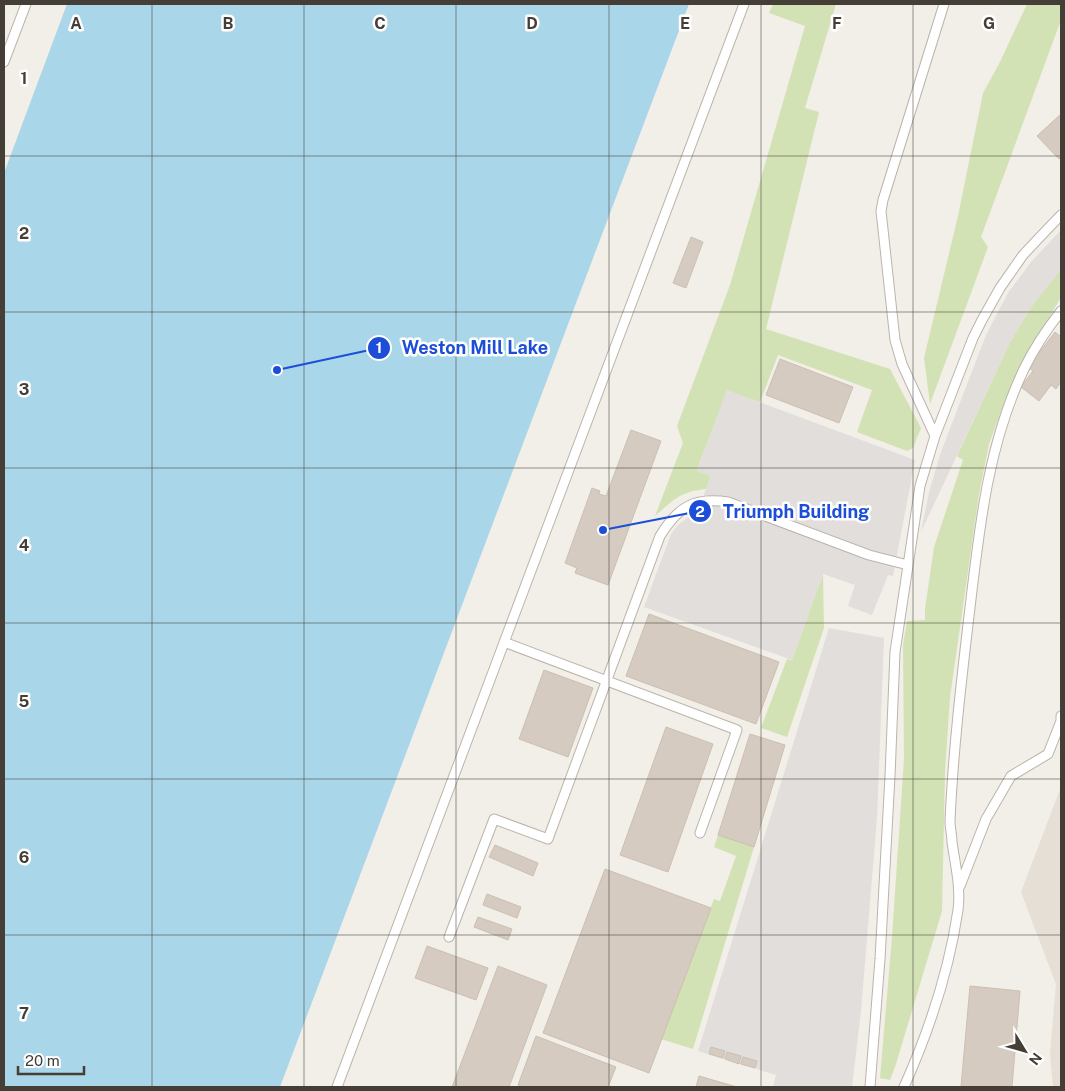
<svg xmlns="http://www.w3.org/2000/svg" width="1065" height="1091" font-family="'Public Sans',sans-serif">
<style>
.residential{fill:#e5dfd6}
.green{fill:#d3e2b4}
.parking{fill:#e1dedc}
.water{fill:#aad6e9}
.building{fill:#d5cbc1;stroke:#ccbfb2}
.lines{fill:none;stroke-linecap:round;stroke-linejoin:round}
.service-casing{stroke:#bcb4ab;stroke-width:11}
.service{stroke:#fff;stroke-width:9}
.grid{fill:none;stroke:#443e37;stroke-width:1;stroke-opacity:0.55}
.grid-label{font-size:16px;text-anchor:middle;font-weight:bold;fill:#443e37;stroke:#fff;stroke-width:5;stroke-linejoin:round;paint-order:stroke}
.leader{fill:none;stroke:#1d4ed8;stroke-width:2}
.callout-dot{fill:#1d4ed8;stroke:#fff;stroke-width:2}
.mark-label{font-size:15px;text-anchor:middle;font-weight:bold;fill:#fff}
.callout-label{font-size:18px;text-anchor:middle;font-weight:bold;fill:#1d4ed8;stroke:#fff;stroke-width:5;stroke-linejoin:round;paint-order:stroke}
</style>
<rect width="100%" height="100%" fill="#f2eee8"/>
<path class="residential" d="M1061,787V1087H1053L1050,1054L1056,984L1021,892Z"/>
<path class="green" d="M773,4H836L805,108L819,112L766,329L890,369L921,428L913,448L907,451L857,432L872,390L778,355L760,402L727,391L697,470L711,476L706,489C679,492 675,499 655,516L683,443L677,426L730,285L805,26L769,13Z
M1027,4H1061V20L981,237L988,247L930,404L924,358L958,216L983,93L1000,62Z
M1061,269V297L1025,360L1005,400L989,444L979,494L950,697L945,771L942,911L896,1064L890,1080L880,1078L892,937L904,759L903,645L907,621L925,620V609L934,547L963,460L957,456L1009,344L1031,307Z
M823,574L824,628L787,737L761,728L787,659L792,660Z
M718,835L754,847L693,1049L661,1039L714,899L720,901L736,856L714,847Z"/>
<path class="parking" d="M1061,230V269L1031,307L1009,344L921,532L929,492L941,452L986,335L1008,293L1031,262Z
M727,390L915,460L893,576L888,575L872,615L848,606L855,585L823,574L792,660L644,607L671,534L678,525L687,518L697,514L711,476L697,471Z
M829,628L884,638L877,818L861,1011L852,1087H773L776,1075L698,1051Z"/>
<path class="water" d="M67,4H689L280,1087H4V173Z"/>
<path class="building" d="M1061,114V157L1059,159L1037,136Z
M691,237L703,242L686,288L673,283Z
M1055,332L1060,336L1061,334V382L1056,389L1051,385L1039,401L1021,387L1033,371L1028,367Z
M780,359L853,387L839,423L766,395Z
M631,430L661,441L608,585L575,573L577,568L565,563L592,488L600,491L599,494L606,496Z
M649,614L779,662L756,724L626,676Z
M544,670L593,688L568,757L519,739Z
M666,727L713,744L668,872L620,855Z
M750,734L785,745L754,847L718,835Z
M495,845L538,863L533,876L489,857Z
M605,869L711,908L649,1073L543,1033Z
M487,894L521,907L517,918L483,905Z
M478,917L512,929L508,940L474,927Z
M427,946L488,968L476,1000L415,978Z
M498,966L547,985L509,1087H452Z
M970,986L1020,991L1012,1087H961Z
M536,1036L616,1067L608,1087H524L518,1085Z
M711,1047L725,1051L723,1058L709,1054Z
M727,1052L741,1056L739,1064L725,1059Z
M743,1057L757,1061L755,1068L741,1064Z
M699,1076L737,1087H696Z"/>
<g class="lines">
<defs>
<path id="service" d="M4,62L26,4
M935,436L902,364L895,340L881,211L883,200L944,4
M504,642L737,730L700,833
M960,886L986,819L1011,776L1048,754L1061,721V716
M449,937L494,819L548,839L660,536C678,507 693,497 728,502L869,555L908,565
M337,1087L744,4
M870,1087L880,959L890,776L895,652L920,486L935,436L973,338L982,320L1000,288L1023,255L1038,239L1061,215
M904,1087C929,1031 949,971 958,910C961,887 955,864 952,842C952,835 950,828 950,821C953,753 961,684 969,616C979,532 987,446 1024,369C1034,348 1047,329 1061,311"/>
</defs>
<use href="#service" class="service-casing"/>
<use href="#service" class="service"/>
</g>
<path class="grid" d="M152,4V1087M304,4V1087M456,4V1087M609,4V1087M761,4V1087M913,4V1087M4,156H1061M4,312H1061M4,468H1061M4,623H1061M4,779H1061M4,935H1061"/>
<g class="grid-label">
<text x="76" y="29">A</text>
<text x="228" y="29">B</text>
<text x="380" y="29">C</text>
<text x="532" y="29">D</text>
<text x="685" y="29">E</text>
<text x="837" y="29">F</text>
<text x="989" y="29">G</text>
<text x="24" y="84">1</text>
<text x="24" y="239">2</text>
<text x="24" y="395">3</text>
<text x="24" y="551">4</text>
<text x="24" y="707">5</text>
<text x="24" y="863">6</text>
<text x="24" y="1019">7</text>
</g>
<path class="leader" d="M277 370L379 348M603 530L700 511"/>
<g class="callout-dot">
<circle cx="277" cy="370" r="5"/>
<circle cx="603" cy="530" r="5"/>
<circle cx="379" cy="348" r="12"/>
<circle cx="700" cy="511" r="12"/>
</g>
<g class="mark-label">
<text x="379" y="353">1</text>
<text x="700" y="517">2</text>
</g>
<g class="callout-label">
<text x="475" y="354">Weston Mill Lake</text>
<text x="796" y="518">Triumph Building</text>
</g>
<rect width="1065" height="1091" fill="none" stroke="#443e37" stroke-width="10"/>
<g transform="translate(1025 1051) rotate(127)" stroke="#ffffff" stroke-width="4" paint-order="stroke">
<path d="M0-4L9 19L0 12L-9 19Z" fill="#443e37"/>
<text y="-8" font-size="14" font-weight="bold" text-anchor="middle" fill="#443e37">N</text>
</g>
<path d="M18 1066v8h66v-8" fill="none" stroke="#443e37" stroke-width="2.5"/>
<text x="25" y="1066" font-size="15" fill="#443e37" stroke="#ffffff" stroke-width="4" paint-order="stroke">20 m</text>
</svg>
